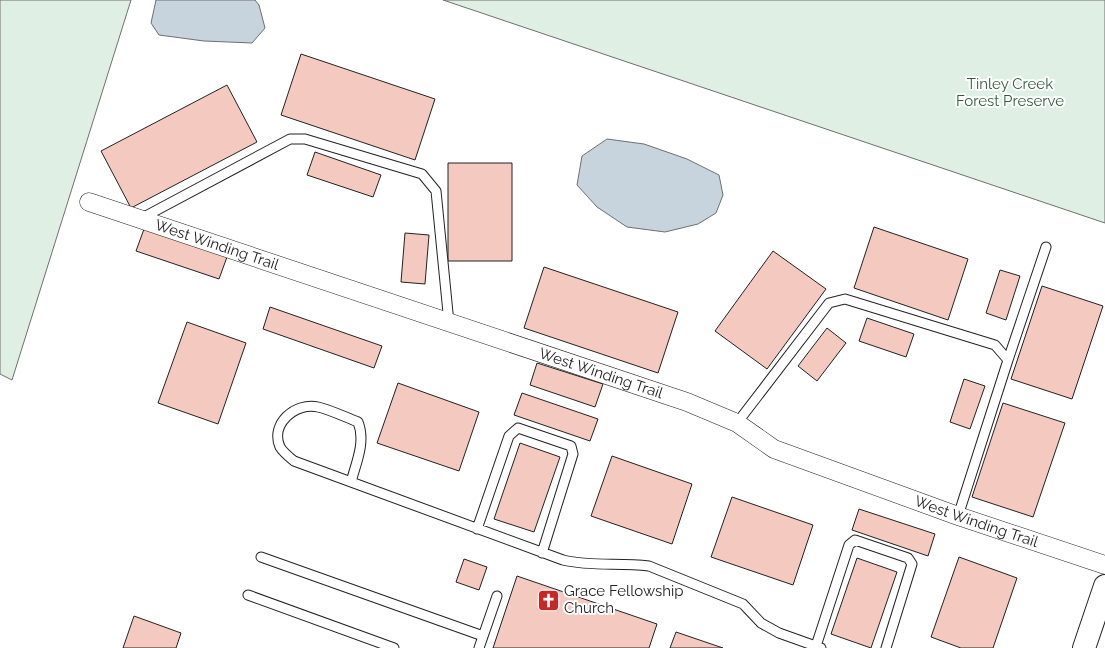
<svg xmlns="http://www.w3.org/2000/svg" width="1105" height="648" font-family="Raleway,sans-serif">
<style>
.green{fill:#e0efe3;stroke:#6f6f6f}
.water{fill:#c7d3dd;stroke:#6f6f6f}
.building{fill:#f3c9c0;stroke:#222}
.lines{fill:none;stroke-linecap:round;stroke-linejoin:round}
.service-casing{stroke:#222;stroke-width:11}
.minor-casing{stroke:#222;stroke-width:19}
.tertiary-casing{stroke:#222;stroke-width:24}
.service{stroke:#fff;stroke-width:9}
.minor{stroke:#fff;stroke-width:18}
.tertiary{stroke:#fff;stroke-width:22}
.labels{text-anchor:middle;stroke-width:4;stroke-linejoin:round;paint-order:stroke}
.park-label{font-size:15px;fill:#2f5e38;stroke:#fff}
.street-label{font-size:15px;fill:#222;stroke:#fff}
.poi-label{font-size:15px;fill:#222;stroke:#fff;text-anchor:start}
</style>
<rect width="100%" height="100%" fill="#fff"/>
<path class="green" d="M0,0H131L12,380L0,374Z
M443,0H1105V223Z"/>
<path class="water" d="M156,0H255L259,5L265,28L252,43L204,41L159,35L151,23Z
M607,139L644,144L687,159L719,175L723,195L716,213L698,224L665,232L627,227L597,207L577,185L582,156Z"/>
<path class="building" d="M301,54L435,99L415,160L281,115Z
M227,85L257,142L131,208L101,151Z
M315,152L381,175L373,197L307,175Z
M448,163H512V261H448Z
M874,227L968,259L948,320L854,288Z
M144,229L227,257L219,279L136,251Z
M405,233L429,235L425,284L401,282Z
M773,251L826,289L767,369L715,331Z
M544,267L678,312L658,373L524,328Z
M1000,270L1020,276L1006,320L986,313Z
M1042,286L1103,306L1072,399L1011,379Z
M270,307L382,346L374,368L263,329Z
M867,318L914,334L906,357L859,341Z
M187,322L246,343L218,424L158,403Z
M827,328L846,343L817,381L798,366Z
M537,363L603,384L595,407L530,385Z
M964,379L985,386L970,429L950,422Z
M398,383L479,412L459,471L377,443Z
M522,393L598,419L590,441L514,415Z
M1003,403L1065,423L1033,517L972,497Z
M520,443L560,457L534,532L494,519Z
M612,456L692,484L672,544L591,516Z
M732,497L813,525L793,585L711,557Z
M859,509L935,534L928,556L852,530Z
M959,557L1017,578L993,648H961L931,637Z
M857,558L897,572L871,648L831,634Z
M464,559L487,567L479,590L456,582Z
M517,576L657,624L649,648H493Z
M134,616L181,633L176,648H123Z
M676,632L723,648H670Z"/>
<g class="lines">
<defs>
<path id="service" d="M142,218L290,139H305L422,174L436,191L449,323
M1008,360L1046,247
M737,423L829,303L845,299L995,345L1008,360L958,516
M351,482C356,463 366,442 358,422C345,417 331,410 318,407C295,402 270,424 280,447C283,452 289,457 294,461L563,560C593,567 619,562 649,566L743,604L761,623L779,633L821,648
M477,529L509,436L518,428L571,446L573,454L542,553
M261,557L483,636
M248,595L394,648
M816,646L849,545L855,540L908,558L912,564L886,648
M479,648L497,596"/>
<g id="minor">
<path id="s1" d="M89,202L687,402L737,423L774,449L958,516L1105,565"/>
</g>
<path id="tertiary" d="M1084,648L1105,586"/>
</defs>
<use href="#service" class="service-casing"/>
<use href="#minor" class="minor-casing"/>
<use href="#tertiary" class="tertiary-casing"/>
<use href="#service" class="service"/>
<use href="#minor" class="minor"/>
<use href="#tertiary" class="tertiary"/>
</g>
<defs>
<symbol id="church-square" viewBox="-11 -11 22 22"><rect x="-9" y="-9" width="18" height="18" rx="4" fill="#c62828" stroke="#fff"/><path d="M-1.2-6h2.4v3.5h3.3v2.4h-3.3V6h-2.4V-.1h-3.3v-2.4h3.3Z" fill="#fff"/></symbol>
</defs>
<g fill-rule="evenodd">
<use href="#church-square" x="536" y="588" width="25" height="25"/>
</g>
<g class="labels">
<g class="park-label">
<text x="1010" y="89">Tinley Creek<tspan x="1010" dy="17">Forest Preserve</tspan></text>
</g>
<g class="street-label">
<text dy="5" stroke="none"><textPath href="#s1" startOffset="135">West Winding Trail</textPath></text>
<text dy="5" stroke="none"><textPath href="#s1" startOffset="540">West Winding Trail</textPath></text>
<text dy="5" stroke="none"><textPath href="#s1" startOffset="945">West Winding Trail</textPath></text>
</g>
<g class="poi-label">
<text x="564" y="596">Grace Fellowship<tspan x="564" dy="17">Church</tspan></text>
</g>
</g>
</svg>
